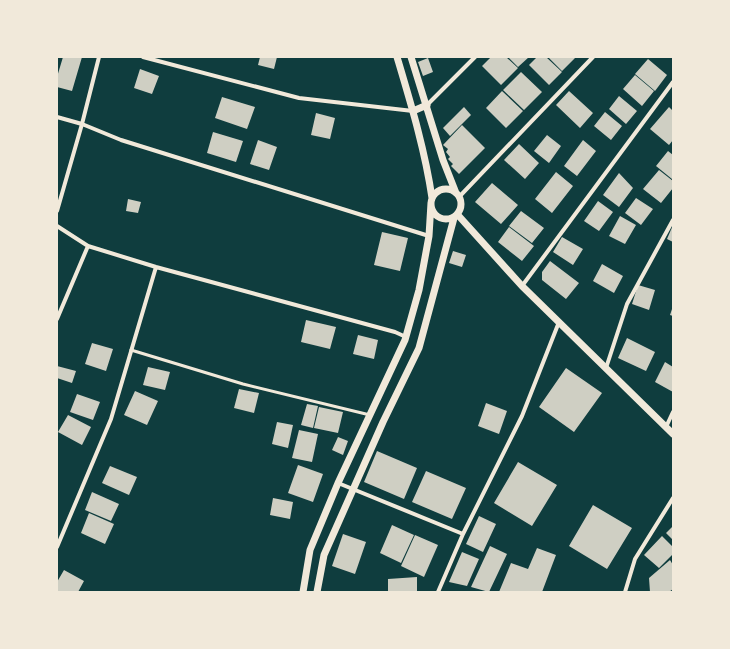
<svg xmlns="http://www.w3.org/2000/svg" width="730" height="649" font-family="Figtree,sans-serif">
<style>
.building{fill:#cfcfc3}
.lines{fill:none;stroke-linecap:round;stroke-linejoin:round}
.service{stroke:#f1e9da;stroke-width:3}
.minor{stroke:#f1e9da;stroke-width:4}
.tertiary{stroke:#f1e9da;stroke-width:7}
</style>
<rect width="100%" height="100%" fill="#0f3d3e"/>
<path class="building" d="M63,57H82L72,91L57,87V77Z
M260,57H277L274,69L258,65Z
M491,57H506L518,68L501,85L482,66Z
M508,57H529L518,67Z
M537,57H546L562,72L549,85L529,65Z
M548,57H576L562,71Z
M428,58L433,72L423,76L418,62Z
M648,59L667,75L655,91L635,74Z
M140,69L159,76L152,94L134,88Z
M521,72L542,92L524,110L503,90Z
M635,75L654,91L642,106L623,89Z
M502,91L523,111L506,128L486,108Z
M569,91L593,113L580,128L556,105Z
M619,96L637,111L626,124L609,109Z
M222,97L255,107L247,129L215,118Z
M464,107L471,115L450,136L443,128Z
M669,107L673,111V140L669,145L650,129Z
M605,112L622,126L611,140L594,126Z
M316,113L335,118L330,139L311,135Z
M462,125L485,148L459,174L451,166L453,164L448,159L450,157L446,152L448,149L443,145Z
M213,132L243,141L236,162L207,153Z
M547,135L561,146L549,163L534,151Z
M258,140L277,147L269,170L250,164Z
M583,140L596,151L577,176L564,166Z
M519,144L539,163L525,179L504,160Z
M668,151L673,155L672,179L656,166Z
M659,170L673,181V188L661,203L643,189Z
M556,172L573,186L552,213L535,199Z
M619,173L633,188L619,207L603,195Z
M492,183L518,205L501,224L475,202Z
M636,198L653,209L641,225L625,213Z
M128,199L141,202L138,213L126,211Z
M598,201L613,212L599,231L584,221Z
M521,211L544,228L532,243L509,226Z
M620,216L636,225L625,244L609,236Z
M673,225V242L667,239Z
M509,227L534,246L522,261L498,242Z
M382,232L408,238L400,271L374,265Z
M562,237L583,249L573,265L553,252Z
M453,251L466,255L462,267L449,263Z
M550,261L579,283L566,299L542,280V272Z
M602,264L623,276L614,293L593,281Z
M638,285L655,290L649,310L632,304Z
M673,306V316L670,315Z
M306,320L336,327L330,349L301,342Z
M358,335L378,340L374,359L353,354Z
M627,338L655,352L646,371L618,358Z
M92,343L113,349L106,371L85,364Z
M665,362L673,367V392L655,382Z
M57,366L76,371L72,383L57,378Z
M148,367L170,372L165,390L143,385Z
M566,368L602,393L574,432L539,407Z
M239,389L259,393L254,413L234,408Z
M135,391L158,401L147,425L124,415Z
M77,394L100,402L93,420L70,412Z
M486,403L507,411L499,434L478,426Z
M307,404L318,406L313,428L301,425Z
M319,407L343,412L338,433L314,428Z
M68,415L91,427L82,445L58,432Z
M277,422L293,425L288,448L272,444Z
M299,430L318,434L312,462L292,458Z
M338,437L348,441L343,455L332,450Z
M377,451L417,468L404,499L364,482Z
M518,462L557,485L532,526L494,503Z
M298,465L323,474L313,502L288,493Z
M110,466L137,477L129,495L102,483Z
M426,471L466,488L452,519L412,502Z
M92,492L119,504L111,521L85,510Z
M273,498L293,502L290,519L270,515Z
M593,505L632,528L607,569L569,546Z
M89,513L114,524L105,544L81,533Z
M479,516L496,524L483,552L466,544Z
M392,525L414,535L401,563L380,553Z
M673,526V540L666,533Z
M343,534L366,542L355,574L332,566Z
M415,535L438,545L424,577L401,566Z
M662,536L673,547V554L659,568L644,555Z
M490,546L507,554L489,592L471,587Z
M537,548L556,555L542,592H499L511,563L528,569Z
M462,552L479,559L467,586L449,582Z
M670,560L673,565V589L669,592H650L649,578Z
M64,570L84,581L78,592H57V582Z
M417,577V592H388V579Z"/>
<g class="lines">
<path class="service" d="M131,350L243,384L370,415"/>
<path class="minor" d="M143,57L299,98L413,111
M427,105L475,57
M57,117L82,124L121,140L429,236
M459,197L593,57
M57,211L82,124L99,57
M57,226L88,246L156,267L395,332L406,337
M522,286L673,82
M57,319L88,246
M606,368L627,304L673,220
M666,427L673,412
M338,483L463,534
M57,547L111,419L156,267
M438,592L463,534L522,416L559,322
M625,592L635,559L673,498"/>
<path class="tertiary" d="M397,57C411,104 425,150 432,198
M411,57L443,160L456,193
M413,111L427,105
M431 204a15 15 0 1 1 30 0a15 15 0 1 1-30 0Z
M457,214L522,286L673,434
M303,592L310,550L338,483L405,340L419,290L429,236L431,203
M317,592L324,555L383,422L419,348L454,218"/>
</g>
<rect width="730" height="649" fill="none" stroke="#f1e9da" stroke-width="116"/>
</svg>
